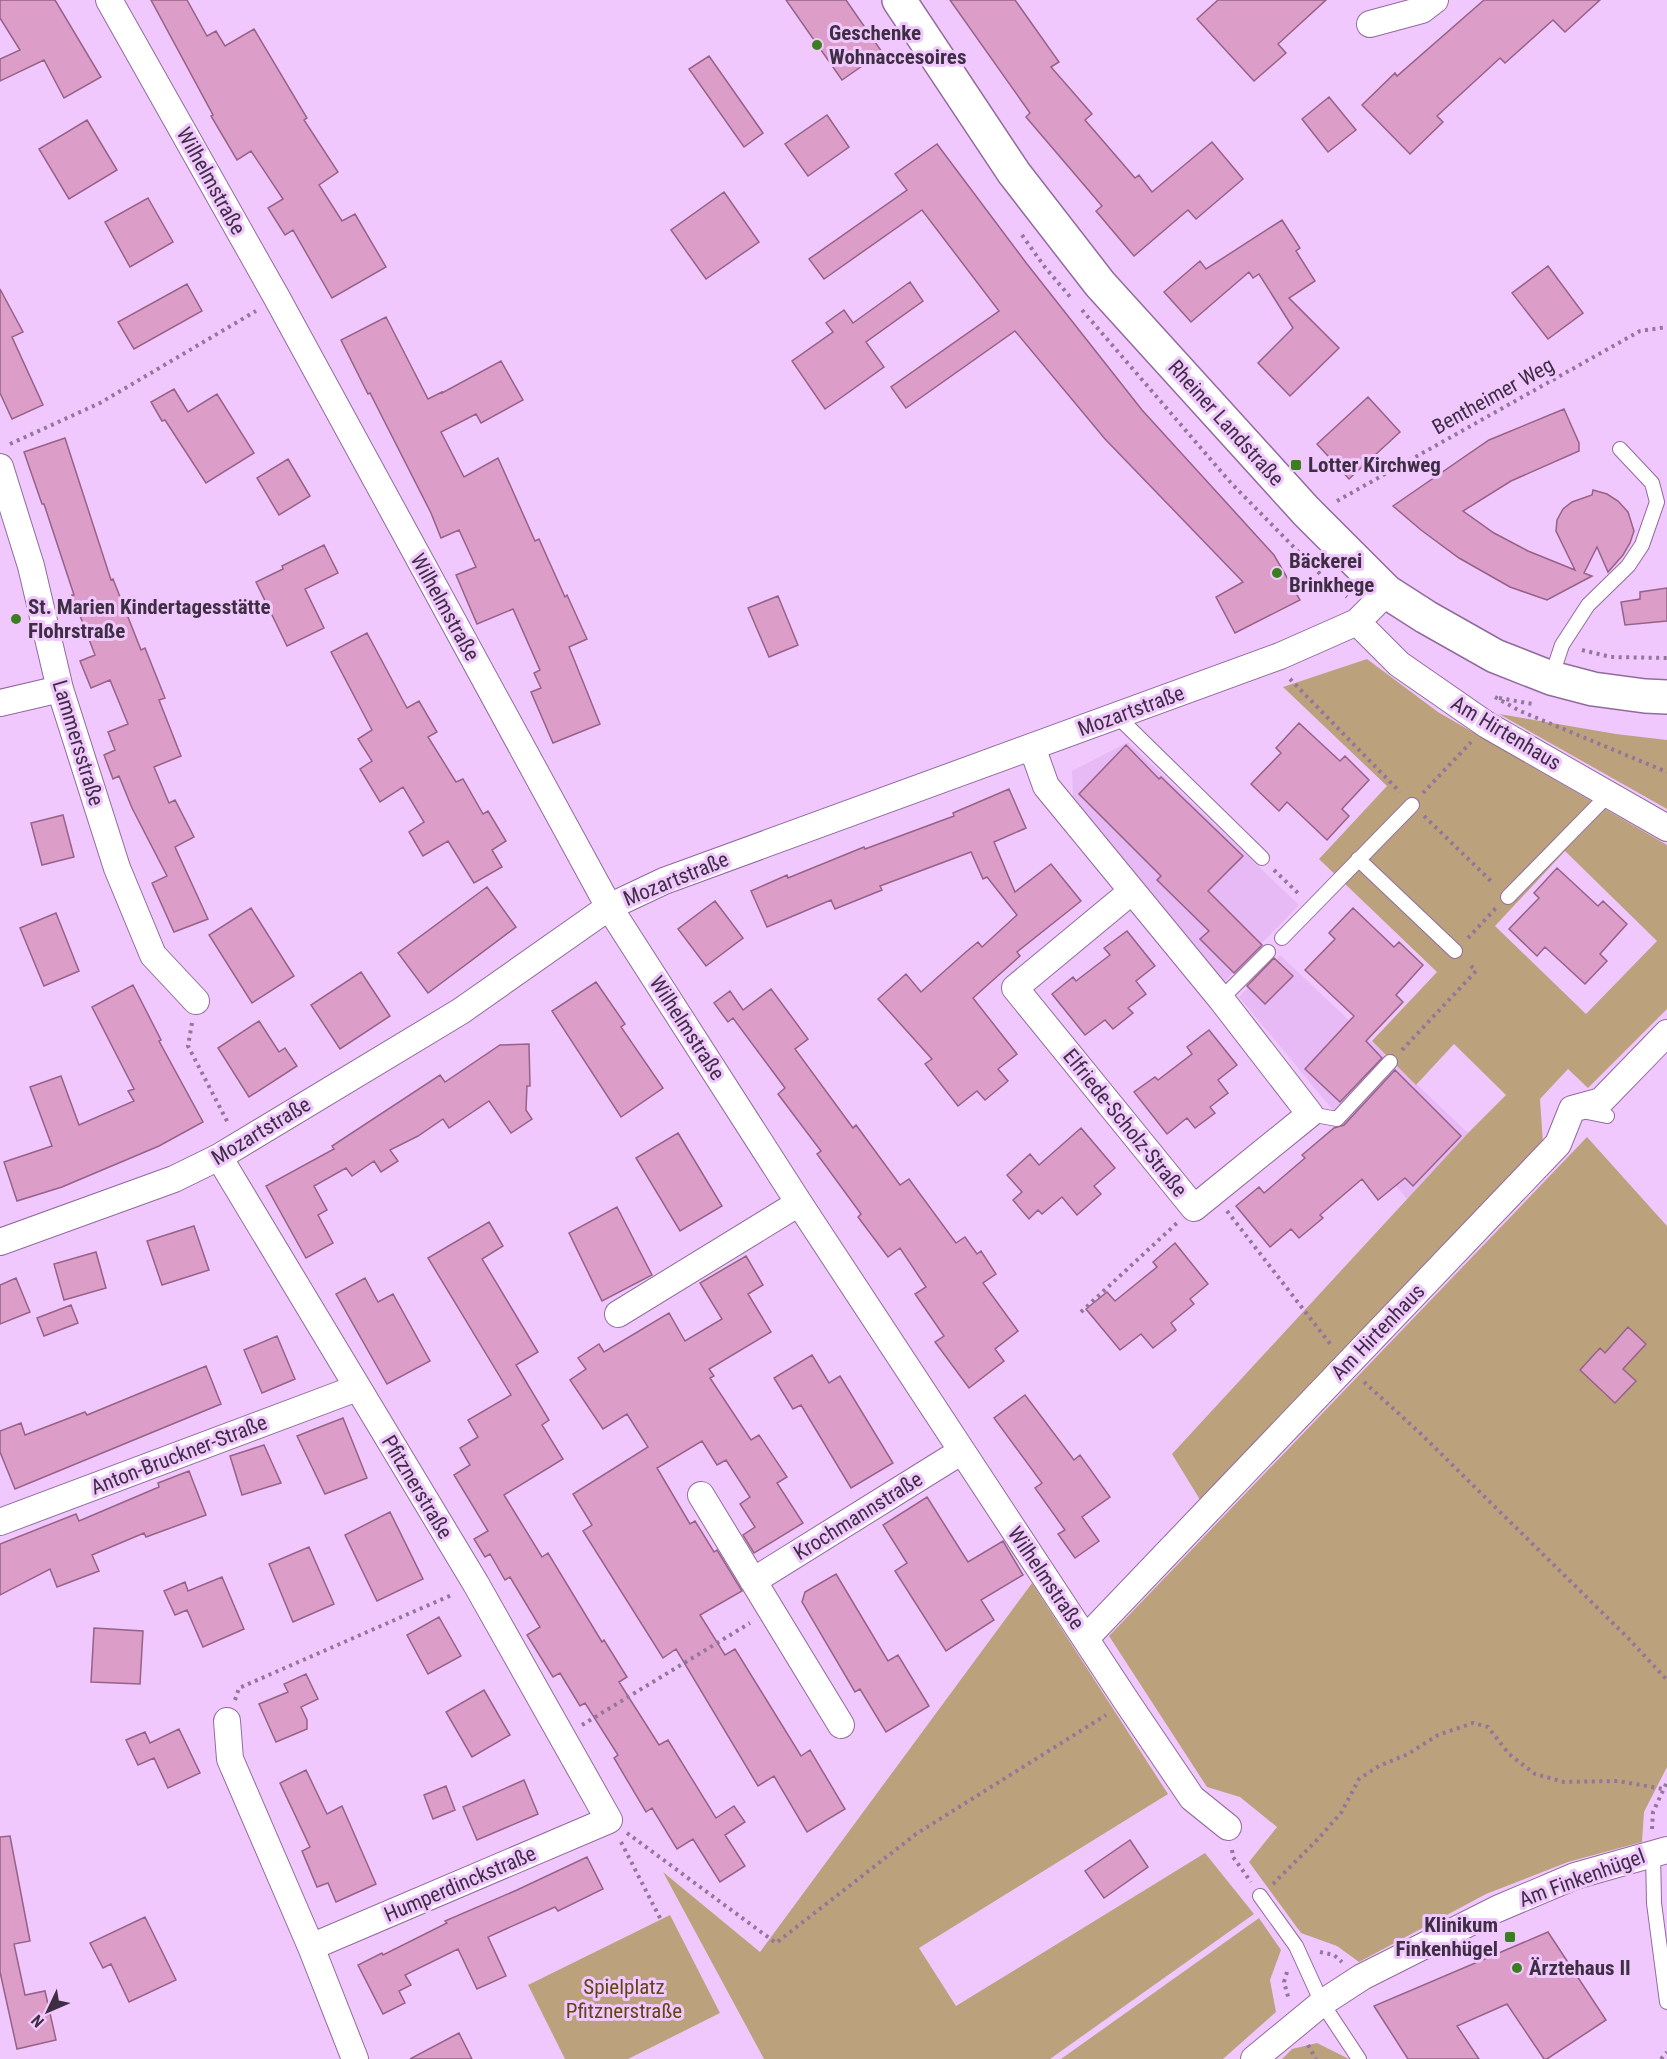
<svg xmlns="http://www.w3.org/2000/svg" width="1667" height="2059" font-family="'Roboto Condensed',sans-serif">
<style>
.built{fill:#e7b9f5}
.green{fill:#bba27d;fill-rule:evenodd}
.building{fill:#dc9dc9;stroke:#966287;stroke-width:1.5}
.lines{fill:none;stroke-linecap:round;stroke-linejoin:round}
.service-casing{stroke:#916b9c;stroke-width:16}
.minor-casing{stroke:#916b9c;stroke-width:28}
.tertiary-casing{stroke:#916b9c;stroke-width:36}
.path{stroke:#93779b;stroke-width:4;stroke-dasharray:3 4.5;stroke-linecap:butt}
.service{stroke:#fff;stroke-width:14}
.minor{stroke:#fff;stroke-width:26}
.tertiary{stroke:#fff;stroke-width:33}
.poi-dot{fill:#3b7e20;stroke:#f1c8fe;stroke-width:2}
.labels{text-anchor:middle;stroke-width:6;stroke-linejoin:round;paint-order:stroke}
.poi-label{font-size:21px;font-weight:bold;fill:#3e2e43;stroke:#f1c8fe;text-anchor:start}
.street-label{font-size:21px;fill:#3e2e43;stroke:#f1c8fe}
.park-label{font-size:21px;fill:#614614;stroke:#f1c8fe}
</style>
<rect width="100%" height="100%" fill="#f1c8fe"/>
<path class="built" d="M1128,742L1299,905L1224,982L1073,797L1072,771Z
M1280,955L1468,1133L1407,1199L1239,997Z"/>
<path class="green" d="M1367,659L1438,712L1667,845V1009L1588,1088L1568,1069L1540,1099L1543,1144L1202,1503L1172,1454L1468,1133L1506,1095L1454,1044L1416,1085L1372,1041L1437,972L1319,859L1387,786L1283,687ZM1565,851L1657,941L1586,1014L1495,926Z
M1499,714L1616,734L1667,740V809Z
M1587,1137L1667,1226V1767L1644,1812L1642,1842L1568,1862L1486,1894L1359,1962L1337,1946L1301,1933L1249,1862L1277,1827L1240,1797L1207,1787L1109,1636Z
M1032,1583L1168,1794L919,1948L956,2006L1205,1853L1254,1914L1050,2059H764L663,1872L760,1952Z
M670,1915L720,2013L628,2059H565L528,1985Z
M1259,1918L1281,1950L1270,1980L1276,2012L1223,2059H1061Z
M1317,2043L1349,2059H1282L1292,2049Z"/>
<path class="building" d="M0,0H55L101,77L64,98L44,60L0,81V59L20,50L0,18Z
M151,0H187L207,36L216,31L225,46L254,29L307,118L304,120L338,172L319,185L342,221L355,214L386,267L332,298L293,230L285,235L268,208L283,199L251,151L237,160L211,116L213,115Z
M786,0H846L882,52L842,80Z
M950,0H1015L1059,62L1051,67L1092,114L1085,120L1135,178L1139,175L1152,192L1212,142L1243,179L1196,219L1188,210L1134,256L1096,211L1102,206L1026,117L1030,113Z
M1218,0H1326L1278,44L1286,53L1254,81L1197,19Z
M1484,0H1600L1565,32L1553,20L1505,63L1500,58L1437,116L1443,122L1410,154L1362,105L1395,73L1397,76Z
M709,56L763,133L744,147L689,69Z
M1329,97L1356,130L1328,152L1302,119Z
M827,115L849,147L808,176L785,144Z
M87,120L117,170L69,199L39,149Z
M937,144L1027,264L1142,410L1274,555L1300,600L1235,633L1216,597L1243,582L1105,439L1015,331L906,408L891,387L999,311L922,210L824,279L809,259L907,190L895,174Z
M724,192L759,242L706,279L671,230Z
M148,198L173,242L130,267L105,222Z
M1282,220L1300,248L1296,251L1315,281L1289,298L1339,348L1290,396L1258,363L1293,328L1259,274L1253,278L1249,272L1191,322L1164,292L1200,261L1206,269Z
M1548,266L1583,313L1548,339L1512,293Z
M910,282L923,301L866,342L884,367L825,409L792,361L833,332L826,323L844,310L853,323Z
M187,284L202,311L134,349L118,322Z
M0,289L23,332L12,337L43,405L12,419L0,393Z
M386,317L428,399L442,392V393L501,361L523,400L481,423L476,414L441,432L464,477L498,458L535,541L539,539L565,597L567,595L587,639L569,647L600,724L553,743L531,692L541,688L534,673L540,670L513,609L477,624L456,575L476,567L459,530L441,538L431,513L370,393L368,394L341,340Z
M174,389L188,412L217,394L254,453L206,483L165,420L162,421L151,402Z
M1368,397L1400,432L1349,479L1317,444Z
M1564,409L1579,443V451L1511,481L1463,511L1494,533L1528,551L1575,570L1556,531L1557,520L1563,509L1572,502L1592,495L1593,490L1607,494L1618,501L1628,512L1634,531L1630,543L1623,555L1608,572L1597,547L1584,573L1592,576L1547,600L1510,587L1459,558L1421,530L1393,506L1489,440Z
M65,438L111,580L113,579L141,650L145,648L165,698L159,700L181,756L154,767L169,803L175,800L194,837L175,847L208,919L174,932L152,883L167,876L132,808L119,776L113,779L104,755L115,750L108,732L128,724L110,680L91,688L80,661L95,655L72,595H74L44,504H42L24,452Z
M288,459L310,496L279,515L257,478Z
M324,545L338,573L305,589L324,628L287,646L256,582L283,569L282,566Z
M1667,588V621L1625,625L1621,602L1640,599V592Z
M778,596L798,645L769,657L748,608Z
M367,633L407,708L419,701L437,732L428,737L456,782L463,779L483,814L488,811L506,841L492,850L502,867L474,883L448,841L423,856L409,832L424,822L403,787L380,802L360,769L372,761L358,739L372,730L331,652Z
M1299,723L1340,761L1345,756L1369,780L1342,809L1349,816L1327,840L1287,802L1279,811L1251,784L1281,753L1276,748Z
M1126,745L1159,779L1161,777L1243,856L1208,891L1262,945L1234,973L1200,939L1209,931L1157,880L1161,876L1079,794Z
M1009,789L1026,828L994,842L1015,892L1051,864L1081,901L1017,952L1020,956L973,998L1017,1054L998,1069L1008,1081L985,1100L977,1091L958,1106L925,1064L932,1059L878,999L906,974L921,992L967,951L978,942L982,947L1017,915L987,877L983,879L971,852L880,886L882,890L835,909L831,900L767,927L751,891L787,875L788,878L864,847L865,849L954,816L953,813Z
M63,815L74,857L42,865L31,823Z
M1557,868L1598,906L1603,901L1627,924L1600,954L1607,961L1585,984L1545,947L1537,956L1509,929L1539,898L1534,893Z
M487,887L516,927L428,993L398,953Z
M715,901L743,938L706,966L678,929Z
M251,908L294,976L252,1003L209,935Z
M1353,908L1394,947L1399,942L1423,965L1396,995L1403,1002L1366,1041L1382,1058L1340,1102L1305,1069L1354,1016L1305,970L1335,939L1329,933Z
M56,913L79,971L44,986L20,928Z
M1127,931L1155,966L1136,981L1146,994L1128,1008L1133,1013L1113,1029L1105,1020L1085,1035L1052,994L1073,977L1076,981L1110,955L1104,948Z
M1274,958L1293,976L1265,1004L1247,986Z
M361,972L390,1016L340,1049L311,1005Z
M596,982L625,1024L621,1027L663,1088L621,1117L552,1011Z
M133,985L161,1040L159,1041L203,1122L159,1146L62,1187L17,1201L4,1162L52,1146L30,1087L61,1076L79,1125L134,1101L128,1091L134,1089L92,1007Z
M771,989L808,1039L795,1049L853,1128L856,1125L900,1185L909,1179L956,1243L965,1237L977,1254L981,1251L996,1274L983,1283L1018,1331L995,1349L1004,1361L969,1388L935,1342L944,1336L915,1294L926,1287L900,1248L888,1257L858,1217L861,1214L817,1154L821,1151L778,1094L785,1088L733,1018L728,1022L714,1003L730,991L743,1010Z
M259,1021L279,1052L285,1048L297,1066L249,1097L218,1048Z
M1209,1030L1237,1065L1218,1080L1228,1093L1210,1107L1215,1113L1195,1128L1187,1118L1167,1134L1134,1092L1155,1077L1158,1080L1192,1054L1187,1047Z
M529,1044L530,1086H527L526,1110L532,1119L511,1133L489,1101L449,1128L443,1119L418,1136L390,1150L398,1161L381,1172L374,1161L352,1176L346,1168L314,1186L327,1210L318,1215L333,1243L306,1258L266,1186L334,1149L332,1146L440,1075L445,1082L500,1045Z
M1395,1070L1461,1136L1413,1186L1405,1178L1378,1200L1362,1179L1320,1215L1323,1218L1299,1238L1291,1229L1270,1247L1236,1206L1259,1187L1264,1193L1305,1158L1302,1155L1334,1128L1344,1125Z
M1081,1128L1115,1168L1094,1186L1101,1194L1077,1215L1062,1197L1042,1214L1038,1210L1029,1219L1013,1200L1022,1192L1007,1175L1030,1154L1039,1165Z
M678,1133L722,1206L680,1231L636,1158Z
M617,1207L652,1275L602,1301L569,1233Z
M489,1222L503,1246L482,1259L538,1352L516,1365L549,1420L542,1425L563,1459L504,1495L542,1557L548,1553L602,1642L604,1640L627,1677L619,1682L659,1745L668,1740L716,1818L734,1806L745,1822L725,1835L745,1866L720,1882L693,1839L677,1849L652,1808L646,1812L614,1758L618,1755L585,1703L580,1706L560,1673L553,1677L527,1635L540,1627L510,1577L505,1580L490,1554L485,1557L474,1539L488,1531L454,1475L470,1465L460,1448L478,1437L468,1420L511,1395L428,1258Z
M194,1226L209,1270L162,1285L147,1241Z
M1175,1243L1208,1284L1190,1299L1194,1304L1171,1323L1176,1330L1153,1348L1141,1334L1120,1350L1086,1309L1107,1292L1115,1301L1157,1267L1153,1262Z
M96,1252L106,1288L64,1300L54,1264Z
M746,1256L763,1285L748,1294L771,1332L709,1369L714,1376L710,1378L751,1440L759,1435L787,1477L777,1483L803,1523L754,1553L743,1535L755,1527L740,1504L750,1497L726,1460L717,1465L702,1441L657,1468L690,1524L695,1521L714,1552L717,1550L742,1591L700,1615L725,1655L735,1649L801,1756L810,1750L845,1809L807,1832L774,1776L758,1786L676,1649L663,1658L583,1531L592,1525L573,1494L648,1447L627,1414L603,1429L570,1380L586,1369L578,1358L599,1344L604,1352L669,1313L685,1341L722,1319L700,1283Z
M16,1278L30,1312L0,1324V1285Z
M365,1278L378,1302L393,1294L430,1361L387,1384L336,1294Z
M71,1305L78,1323L44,1336L37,1318Z
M1628,1327L1646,1344L1623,1369L1636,1381L1615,1403L1580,1370L1600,1348L1605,1353Z
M277,1336L295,1379L262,1393L244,1350Z
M812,1355L829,1383L840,1376L893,1463L851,1488L801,1405L793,1409L774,1378Z
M206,1366L221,1404L15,1489L0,1452V1431L21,1423L25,1435L85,1412L87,1415Z
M1025,1395L1074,1460L1080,1455L1110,1497L1082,1517L1099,1541L1075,1558L1058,1534L1065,1530L1035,1488L1042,1483L994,1418Z
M343,1418L367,1478L325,1494L297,1436Z
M264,1445L281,1483L242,1495L230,1456Z
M189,1471L206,1515L146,1537L144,1533L92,1555L99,1571L57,1587L50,1569L0,1595V1544L76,1514L79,1521L159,1487L158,1483Z
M927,1497L968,1562L1003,1541L1023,1575L981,1600L994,1620L946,1651L895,1571L907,1563L883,1525Z
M390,1512L423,1579L377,1601L345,1535Z
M309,1547L334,1604L293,1622L269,1564Z
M836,1574L888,1661L898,1655L929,1706L886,1732L860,1689L855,1692L802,1602L805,1592Z
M222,1577L244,1629L203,1647L187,1610L175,1615L164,1591L185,1582L188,1591Z
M439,1617L461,1656L428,1674L407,1635Z
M94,1628L143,1631L140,1684L91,1682Z
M306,1674L318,1699L301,1707L307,1720V1729L276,1742L259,1704L288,1692L284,1684Z
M484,1690L510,1735L472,1757L446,1712Z
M179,1729L200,1773L168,1788L154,1758L138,1765L126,1740L145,1732L150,1743Z
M306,1770L327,1814L342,1806L376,1884L336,1902L328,1883L317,1887L302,1851L310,1847L280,1783Z
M524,1780L538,1814L477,1840L463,1807Z
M446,1786L455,1810L433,1819L424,1795Z
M10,1836L30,1941L14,1944L25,1995L45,1991L56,2040L17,2049L0,1972V1837Z
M1130,1840L1148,1867L1104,1898L1085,1871Z
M587,1857L603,1889L558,1911L555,1907L488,1937L506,1976L477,1989L458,1949L405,1975L411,1985L399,1991L405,2003L383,2014L358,1965L382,1953L383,1955L447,1923L445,1921L517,1890Z
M145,1917L176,1980L129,2002L111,1964L103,1968L90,1943Z
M1548,1932L1606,2020L1547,2059H1544L1507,2004L1457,2026L1479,2059H1408L1374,2006Z
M459,2033L472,2059H410Z"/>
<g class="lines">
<defs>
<path id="service" d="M1551,678L1562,645L1588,605L1628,566L1642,545L1657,502L1652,483L1620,449
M1117,716L1262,858
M1358,859L1455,951
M1508,897L1609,794
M1282,938L1412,805
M1221,999L1268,952
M1582,1111L1607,1116
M1310,1114L1337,1119L1390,1062
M1653,1852L1654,1903L1667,2002
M1260,1896L1296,1946L1322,2003L1359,2059"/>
<path id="minor" d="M109,0L277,298L609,907L799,1203L1127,1702L1192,1798L1228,1827
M1370,24L1422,10L1435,0
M0,467L31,566L60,689L117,868L153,955L196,1001
M1357,622L1399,664L1487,725L1667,828
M0,703L60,689
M1032,747L1046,786L1221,999L1310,1114L1194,1208L1015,988L1132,891
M219,1157L476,1584L609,1820L311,1947
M0,1242L174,1179L219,1157L461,1011L609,907L664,881L1280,656L1357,622L1387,592
M618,1314L799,1203
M701,1495L841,1725
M0,1522L357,1388
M753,1581L962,1451
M1086,1638L1558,1144L1572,1109L1601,1101L1667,1033
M227,1721L230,1759L311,1947L355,2059
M1254,2059L1322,2003L1362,1977L1497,1909L1575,1876L1667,1850"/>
<path id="tertiary" d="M899,0L1014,173L1100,284L1306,511L1387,592L1426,617L1495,656L1551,678L1593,689L1645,696L1667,697"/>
</defs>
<use href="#service" class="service-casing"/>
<use href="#minor" class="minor-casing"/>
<use href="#tertiary" class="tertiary-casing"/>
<path class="path" d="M1022,235L1044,266L1071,298
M1082,310L1231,483L1328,582L1347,597
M10,444L100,403L256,311
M1337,501L1640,331L1667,327
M1582,650L1611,657L1667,658
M1290,679L1400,792
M1495,697L1520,711L1667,772
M1499,698L1533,704
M1423,793L1471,742
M1424,816L1494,884
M1274,870L1299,894
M1468,938L1496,908
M192,1023L188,1046L228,1123
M1402,1050L1476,971L1469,964
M1227,1211L1331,1345
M1081,1312L1177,1223
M1364,1382L1421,1434L1628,1638L1667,1680
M235,1700L239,1688L454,1594
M582,1725L750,1623
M1652,1829L1653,1812L1667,1782
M627,1833L776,1943L916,1834L1106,1715
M621,1842L661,1920
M1232,1850L1233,1857L1251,1882
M1273,1884L1317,1840L1341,1813L1359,1779L1379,1766L1408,1754L1438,1735L1473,1723L1488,1727L1509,1754L1535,1774L1564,1782L1618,1781L1663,1789
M1320,1952L1334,1955L1342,1962
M1287,1972L1284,1982L1289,2000
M1308,2045L1316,2059
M1661,2059L1667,2052"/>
<use href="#service" class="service"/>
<use href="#minor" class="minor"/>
<use href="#tertiary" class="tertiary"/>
</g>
<g class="poi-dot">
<circle cx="817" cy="45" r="6"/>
<rect x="1290" y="459" width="12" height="12" rx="3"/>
<circle cx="1277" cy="573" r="6"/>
<circle cx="16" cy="619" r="6"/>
<rect x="1504" y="1931" width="12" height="12" rx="3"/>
<circle cx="1517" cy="1968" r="6"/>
</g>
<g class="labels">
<g class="poi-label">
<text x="829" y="40">Geschenke<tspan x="829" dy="24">Wohnaccesoires</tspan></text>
<text x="1308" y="472">Lotter Kirchweg</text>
<text x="1289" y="568">Bäckerei<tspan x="1289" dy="24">Brinkhege</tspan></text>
<text x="28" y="614">St. Marien Kindertagesstätte<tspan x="28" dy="24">Flohrstraße</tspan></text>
<text x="1498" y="1932" text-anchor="end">Klinikum<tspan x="1498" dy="24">Finkenhügel</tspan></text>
<text x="1529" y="1975">Ärztehaus II</text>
</g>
<g class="street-label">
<text transform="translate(211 181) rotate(61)" y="7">Wilhelmstraße</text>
<text transform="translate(1493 396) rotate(-29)" y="7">Bentheimer Weg</text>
<text transform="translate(1226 423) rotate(48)" y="7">Rheiner Landstraße</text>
<text transform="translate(445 607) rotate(61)" y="7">Wilhelmstraße</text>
<text transform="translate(1131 711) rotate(-20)" y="7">Mozartstraße</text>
<text transform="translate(1506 733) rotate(31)" y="7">Am Hirtenhaus</text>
<text transform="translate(78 743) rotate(73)" y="7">Lammersstraße</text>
<text transform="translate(676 879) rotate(-22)" y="7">Mozartstraße</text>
<text transform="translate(687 1028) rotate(57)" y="7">Wilhelmstraße</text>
<text transform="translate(1125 1123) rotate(51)" y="7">Elfriede-Scholz-Straße</text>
<text transform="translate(261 1131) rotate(-31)" y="7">Mozartstraße</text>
<text transform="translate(1378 1332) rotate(-46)" y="7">Am Hirtenhaus</text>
<text transform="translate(179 1455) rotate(-21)" y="7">Anton-Bruckner-Straße</text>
<text transform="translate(417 1487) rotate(59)" y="7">Pfitznerstraße</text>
<text transform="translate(858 1516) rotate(-32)" y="7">Krochmannstraße</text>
<text transform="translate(1046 1578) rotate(56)" y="7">Wilhelmstraße</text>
<text transform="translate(1582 1878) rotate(-20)" y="7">Am Finkenhügel</text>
<text transform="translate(460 1884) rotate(-23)" y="7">Humperdinckstraße</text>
</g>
<g class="park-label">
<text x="624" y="1994">Spielplatz<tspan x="624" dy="24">Pfitznerstraße</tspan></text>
</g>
</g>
<g transform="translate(48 2011) rotate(226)" stroke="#f1c8fe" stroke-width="4.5" paint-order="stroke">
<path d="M0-4.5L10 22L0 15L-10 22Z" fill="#3e2e43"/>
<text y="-9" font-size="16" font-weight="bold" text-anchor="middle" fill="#3e2e43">N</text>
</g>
</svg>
